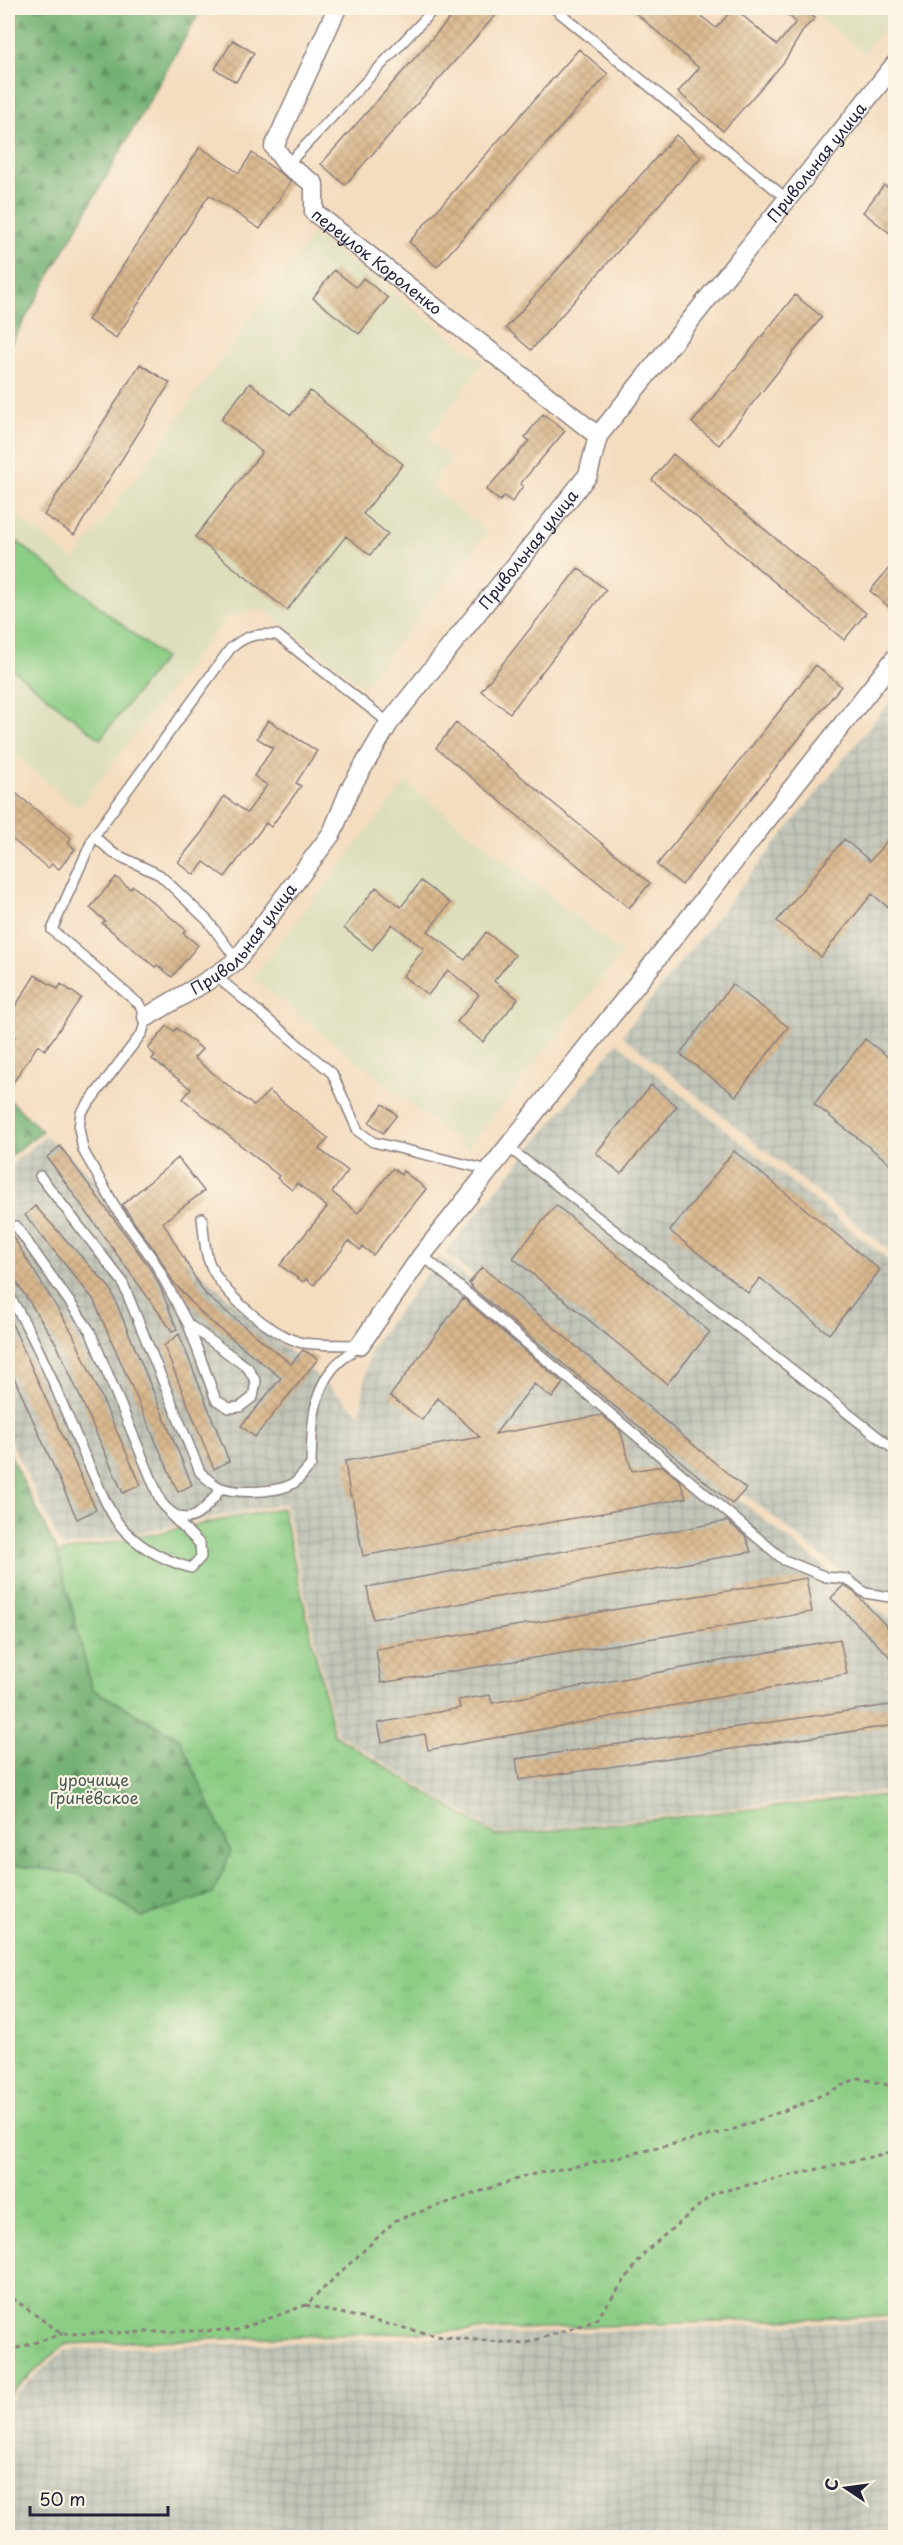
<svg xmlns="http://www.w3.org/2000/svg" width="903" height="2545" font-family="'Playpen Sans',sans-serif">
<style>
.built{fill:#dddebc}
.industrial{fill:url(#industrial-grid)}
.grass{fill:url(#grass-tufts);stroke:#577860;stroke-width:1.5}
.forest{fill:url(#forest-firs);stroke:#4a6956;stroke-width:1.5}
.pitch{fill:#8ccd85;stroke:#577860;stroke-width:1.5}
.building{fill:url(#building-cross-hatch)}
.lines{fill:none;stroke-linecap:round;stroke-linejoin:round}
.service-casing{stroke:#8b7f7d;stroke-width:12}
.minor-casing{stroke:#8b7f7d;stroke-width:21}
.path{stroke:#8b7f7d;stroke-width:3;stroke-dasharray:4.5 4.5;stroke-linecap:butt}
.service{stroke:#fff;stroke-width:9}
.minor{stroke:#fff;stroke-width:18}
.labels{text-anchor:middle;stroke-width:4.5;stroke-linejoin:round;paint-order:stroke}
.street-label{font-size:16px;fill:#22223b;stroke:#fcf5e5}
.park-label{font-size:16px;fill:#425551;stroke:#fcf5e5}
</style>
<defs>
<pattern id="industrial-grid" width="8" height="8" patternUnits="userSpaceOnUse" patternTransform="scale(1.5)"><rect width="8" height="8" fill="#c2c6b9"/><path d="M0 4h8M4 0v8" fill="none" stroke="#a6aaa0"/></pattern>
<pattern id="grass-tufts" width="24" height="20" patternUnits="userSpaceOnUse" patternTransform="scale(1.5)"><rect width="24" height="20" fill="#8ccd85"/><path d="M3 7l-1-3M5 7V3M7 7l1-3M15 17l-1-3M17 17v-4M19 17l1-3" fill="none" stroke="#78b074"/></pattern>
<pattern id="forest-firs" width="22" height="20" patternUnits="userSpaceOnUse" patternTransform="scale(1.5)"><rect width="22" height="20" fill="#71b072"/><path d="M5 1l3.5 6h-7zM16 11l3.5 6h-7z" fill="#5c8f5f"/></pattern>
<pattern id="building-cross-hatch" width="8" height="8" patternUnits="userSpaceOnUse" patternTransform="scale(1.5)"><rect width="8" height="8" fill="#d9b78c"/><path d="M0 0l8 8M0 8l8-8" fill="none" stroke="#ba9d7a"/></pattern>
</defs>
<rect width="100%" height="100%" fill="#fcf5e5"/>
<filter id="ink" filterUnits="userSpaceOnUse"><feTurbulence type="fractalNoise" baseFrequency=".0167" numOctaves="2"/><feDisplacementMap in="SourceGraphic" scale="12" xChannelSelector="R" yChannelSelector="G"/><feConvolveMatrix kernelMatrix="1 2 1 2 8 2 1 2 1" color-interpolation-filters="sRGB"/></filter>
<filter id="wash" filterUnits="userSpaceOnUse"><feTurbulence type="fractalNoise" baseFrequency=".008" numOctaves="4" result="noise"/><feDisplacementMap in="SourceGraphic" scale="24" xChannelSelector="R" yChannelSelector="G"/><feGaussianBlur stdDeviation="1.35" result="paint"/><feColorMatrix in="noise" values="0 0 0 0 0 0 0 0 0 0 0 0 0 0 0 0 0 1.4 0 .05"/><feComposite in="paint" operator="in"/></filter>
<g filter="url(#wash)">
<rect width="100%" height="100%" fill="#f4dcbf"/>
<path class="built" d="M808,8H895L896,11L864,53Z
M313,234L484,362L428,439L451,459L430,485L487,532L363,686L261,608L226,617L78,808L8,748V510L75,560Z
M406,782L622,953L467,1149L252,978Z"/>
<path class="industrial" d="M895,695V1255L622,1035Z
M617,1043L895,1265V1584L879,1602L445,1253Z
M46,1136L360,1414L370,1349L440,1256L729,1492L895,1623V1790L497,1834L336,1733L285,1503L62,1548L8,1436V1167Z
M895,2321V2537H8V2401L64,2350Z"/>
<path class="grass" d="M282,1508L334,1735L496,1836L895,1794V2316L65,2344L8,2396V1864L79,1874L142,1917L180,1739L92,1689L58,1553Z"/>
<path class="forest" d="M17,8H202L8,349V22Z
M8,1098L42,1131L8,1158Z
M8,1450L58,1553L92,1689L180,1739L231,1852L213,1894L142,1917L79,1874L8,1864Z"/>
<path class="pitch" d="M18,542L164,658L100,739L8,666V555Z"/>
<g id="blocks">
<path class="building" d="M459,8H502L345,185L321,164Z
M630,8H691L716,28L734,8L777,45L796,22L780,8H803L815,18L804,29L784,62L723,131L678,92L699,68Z
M233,40L254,53L236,82L215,69Z
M579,49L608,74L437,267L409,242Z
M676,135L701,157L531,350L506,328Z
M200,147L239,173L252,153L291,181L260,229L209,195L116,338L88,320Z
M884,185L896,194V238L863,212Z
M334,270L356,287L363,278L388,298L359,334L313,298Z
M795,295L822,317L719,445L692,423Z
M140,364L170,383L74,535L44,515Z
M250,383L291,415L310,391L403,464L363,514L388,534L370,555L346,536L287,610L195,537L262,452L221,419Z
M543,414L565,431L520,484L523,486L512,502L504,496L500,501L486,490L529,441L525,437Z
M673,454L866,613L844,640L652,480Z
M896,560V613L870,591Z
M578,568L606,590L510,713L481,691Z
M816,665L841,686L682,885L657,865Z
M268,720L317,751L296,783L301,786L271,827L266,823L225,877L204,862L194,875L178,862L202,832L224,796L247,813L267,785L254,776L273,748L257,738Z
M456,723L650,883L629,908L436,748Z
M8,787L71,838L68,843L75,849L59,869L52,864L48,868L8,836Z
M896,830V898L888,907L872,894L821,957L777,921L844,839L870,861Z
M116,877L130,889L133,886L186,930L183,933L198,945L172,977L157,965L155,967L102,923L105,921L90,908Z
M421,881L450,903L428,931L465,960L486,932L515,955L494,981L518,999L483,1042L457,1022L479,995L448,970L428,995L403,976L424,949L392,924L372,950L344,928L376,887L401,907Z
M35,975L58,989L61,984L81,998L45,1050L38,1045L8,1090V1048L15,1037L8,1032V1018Z
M732,984L788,1027L736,1096L680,1054Z
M167,1026L174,1031L176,1028L202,1049L194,1058L254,1106L269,1091L328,1138L319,1149L348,1171L332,1192L358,1213L393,1168L401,1175L403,1171L426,1189L373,1255L363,1247L360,1250L349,1241L314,1285L306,1279L303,1282L280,1265L327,1207L297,1183L292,1190L277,1178L279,1176L183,1099L191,1089L152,1059L155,1055L148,1049Z
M865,1039L896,1063V1168L814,1104Z
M651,1085L677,1106L621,1174L596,1153Z
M383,1104L397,1115L383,1133L369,1122Z
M60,1146L148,1265L161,1289L177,1329L172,1331L47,1157Z
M734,1151L880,1270L829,1334L760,1278L748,1293L670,1231Z
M178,1158L204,1191L163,1222L201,1288L208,1297L291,1364L303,1350L318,1359L255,1437L241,1426L281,1378L204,1316L174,1283L159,1257L122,1205Z
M556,1205L710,1332L667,1384L513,1258Z
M35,1206L110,1288L192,1485L178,1492L93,1299L25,1215Z
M8,1229L72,1332L141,1485L123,1493L56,1343L8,1269Z
M482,1267L746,1489L732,1504L471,1287L472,1286L469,1283Z
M463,1298L563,1383L552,1398L534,1384L495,1434L602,1415L620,1430L632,1471L662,1466L680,1481L686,1498L363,1556L352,1496H350L345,1461L480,1437L438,1398L422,1420L390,1396Z
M8,1315L96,1510L77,1519L8,1364Z
M179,1334L229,1461L214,1469L164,1346Z
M727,1521L746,1537L751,1552L373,1619L367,1587Z
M806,1578L812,1612L381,1683L376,1649Z
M844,1585L856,1594L896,1636V1663L831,1598Z
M840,1639L847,1674L428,1750L425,1734L382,1742L378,1723L460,1708L458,1700L490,1695L492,1703Z
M896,1704V1725L519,1780L516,1759Z"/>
</g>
</g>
<g filter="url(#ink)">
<use href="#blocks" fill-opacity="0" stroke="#8b7f7d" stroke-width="1.5"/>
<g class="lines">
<defs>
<path id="service" d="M554,8L787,199
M287,165L435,8
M94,836L113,853L160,875L208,921L237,960
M217,977L332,1073L358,1131L373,1142L489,1170
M508,1147L896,1451
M40,1176L122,1281L200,1472C206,1478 211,1483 219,1487C235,1494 278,1493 294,1483C300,1479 305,1471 311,1465C312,1432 311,1393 334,1367C341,1359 352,1352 360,1345
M202,1218C204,1231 204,1246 208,1259C218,1291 268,1332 299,1342C312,1346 344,1344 360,1345
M16,1226L90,1331L161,1502C186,1533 203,1514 221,1488
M422,1255L784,1560L826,1577L847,1579L865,1593L896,1598
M8,1294C41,1346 62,1405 87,1461C97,1481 105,1505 118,1523C137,1547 163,1560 191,1568L201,1557L200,1544L171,1515
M188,1324L248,1368L256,1382L253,1397L240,1407L229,1408L216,1400L188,1324L154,1261L117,1210L83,1150L79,1128L81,1113L142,1033L147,1017L139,1004L52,930L94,836L230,649C246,635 256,633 277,635L389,723"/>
<g id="minor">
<path id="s1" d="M337,8L274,147L287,165L314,184V212L598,436"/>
<path id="s2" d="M147,1017C177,997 209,983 237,960L332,833L350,789L389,723L588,475L598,436L896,63"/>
<path d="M360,1345L422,1255L896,657"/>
</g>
</defs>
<use href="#service" class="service-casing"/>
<use href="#minor" class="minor-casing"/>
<path class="path" d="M8,2290L12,2298L62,2334L237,2330L306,2305L396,2220L529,2175L593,2163L729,2131L807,2102L858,2078L896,2087
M306,2305L442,2337L523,2344L595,2321L646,2251L714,2193L896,2151
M8,2351L62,2334"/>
<use href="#service" class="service"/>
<use href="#minor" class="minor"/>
</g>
</g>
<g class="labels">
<g class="street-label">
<text dy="6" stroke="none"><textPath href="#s2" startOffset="1098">Привольная улица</textPath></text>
<text dy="6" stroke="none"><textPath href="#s1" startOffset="316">переулок Короленко</textPath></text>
<text dy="6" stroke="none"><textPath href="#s2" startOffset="612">Привольная улица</textPath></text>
<text dy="6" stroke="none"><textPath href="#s2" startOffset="126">Привольная улица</textPath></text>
</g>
<g class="park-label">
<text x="94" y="1786">урочище<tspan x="94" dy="18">Гринёвское</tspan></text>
</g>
</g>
<rect width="903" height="2545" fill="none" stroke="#fcf5e5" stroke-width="30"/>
<g transform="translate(846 2488) rotate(283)" stroke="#fcf5e5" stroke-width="4.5" paint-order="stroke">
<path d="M0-4.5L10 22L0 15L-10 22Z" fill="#22223b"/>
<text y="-9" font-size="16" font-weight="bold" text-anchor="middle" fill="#22223b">С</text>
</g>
<path d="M30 2506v9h138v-9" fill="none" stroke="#22223b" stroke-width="3"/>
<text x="39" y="2506" font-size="18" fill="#22223b" stroke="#fcf5e5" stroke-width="4.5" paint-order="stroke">50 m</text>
</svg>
